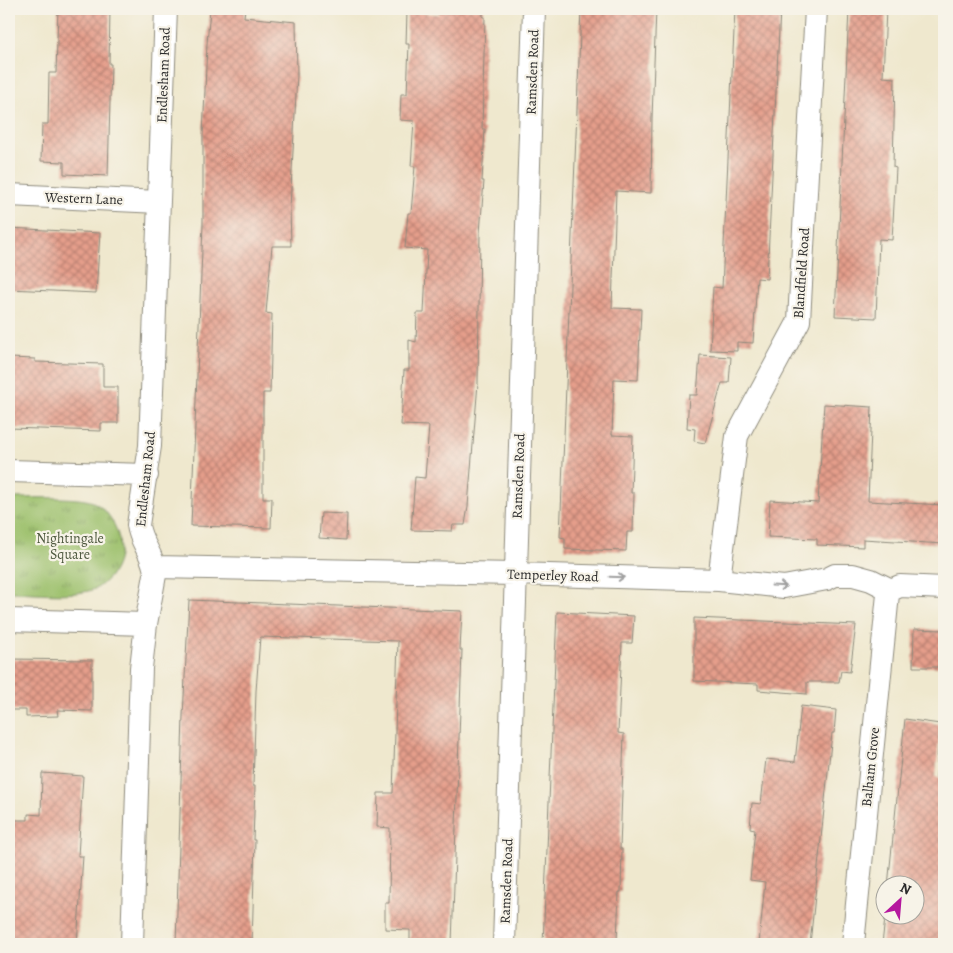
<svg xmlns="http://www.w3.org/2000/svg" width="953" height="953" font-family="Alegreya,serif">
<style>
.grass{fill:url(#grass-tufts);stroke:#63764b}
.building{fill:url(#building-cross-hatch)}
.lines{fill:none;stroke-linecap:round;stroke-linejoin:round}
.minor-casing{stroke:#8d8a7c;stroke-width:24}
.minor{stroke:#fff;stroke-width:22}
.oneway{stroke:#a0a0a0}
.labels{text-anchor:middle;stroke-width:4.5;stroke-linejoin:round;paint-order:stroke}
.street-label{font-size:14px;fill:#2b2b2b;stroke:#f7f3e8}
.park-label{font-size:14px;fill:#4d583e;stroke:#f7f3e8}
</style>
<defs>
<pattern id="grass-tufts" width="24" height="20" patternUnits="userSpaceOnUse" patternTransform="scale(1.25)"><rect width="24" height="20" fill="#9bc06b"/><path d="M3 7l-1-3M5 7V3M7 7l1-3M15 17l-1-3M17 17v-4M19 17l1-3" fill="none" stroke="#7f9c58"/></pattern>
<pattern id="building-cross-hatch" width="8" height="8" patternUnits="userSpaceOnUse" patternTransform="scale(1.25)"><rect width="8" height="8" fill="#e59e8b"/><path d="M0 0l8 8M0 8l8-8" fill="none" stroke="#ba8172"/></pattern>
</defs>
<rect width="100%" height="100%" fill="#f7f3e8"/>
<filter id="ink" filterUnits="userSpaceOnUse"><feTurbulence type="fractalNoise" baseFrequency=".02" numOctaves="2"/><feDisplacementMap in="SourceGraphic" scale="10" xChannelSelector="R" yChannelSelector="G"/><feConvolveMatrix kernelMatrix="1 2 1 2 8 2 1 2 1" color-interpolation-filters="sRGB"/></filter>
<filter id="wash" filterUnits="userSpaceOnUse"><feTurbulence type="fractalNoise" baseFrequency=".0096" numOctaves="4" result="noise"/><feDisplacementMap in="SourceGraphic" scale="20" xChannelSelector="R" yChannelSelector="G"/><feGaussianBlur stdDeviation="1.12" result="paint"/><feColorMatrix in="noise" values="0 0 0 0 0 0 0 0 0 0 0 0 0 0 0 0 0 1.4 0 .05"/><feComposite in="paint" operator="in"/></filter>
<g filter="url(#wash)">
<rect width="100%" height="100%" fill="#efe8ce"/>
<path class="grass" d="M9,498C28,498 78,496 93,502C107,509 116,524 119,539C121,550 119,562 113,572C109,578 103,584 97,588C77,598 32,592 9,592Z"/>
<g id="blocks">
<path class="building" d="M58,9H110L109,64H111L108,176L64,174V162L41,161L42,124H48L49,73H56Z
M210,9H245L244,17L296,22L297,75L290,208L291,246H272L266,313L272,314L270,393H263V498H272L271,528L191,526L203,225V136L207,44Z
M439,9H483V17H485L482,129H485L482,181H484L480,233L478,383L468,506L465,525H453L452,531L411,530L415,477L425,478L429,426L401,425L404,370H409V340L416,342L417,313H424L427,250L405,248L408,213H411L415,166H411L414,121L400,120L401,94H407L409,44H406L407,12L439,14Z
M581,9H656L652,118L651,193L616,191L612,308L641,309L638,380L614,379L612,435L633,436L631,493H634L633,532H627L626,551L565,549V538L560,537Z
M735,9H780L767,279L757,278L753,343L737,342V351L710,350L713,287L722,288Z
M849,9H886L883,77L895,78L893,167L896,168L892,240L879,239L876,318L835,316Z
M9,228L100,233L96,293L9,289Z
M700,355L731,357L729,383H722L705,443L694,441L695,429L687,428L689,395H697Z
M9,358L35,359V362L103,364V387H118V423H101V431L9,428Z
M824,404L872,407L868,501L944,505V544L863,539V547L817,545V539L768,537L770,500L818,503Z
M321,513L347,514L346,540L319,538Z
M189,600L462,611L460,650H462L452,944L410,943V930L385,929V903H389L390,828L377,827L378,793H393L398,641L260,637L256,691L253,786H255L253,840H255L252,944H176L183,716Z
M557,612L634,616L632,643H622L618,733L624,734L620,849H622L621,892H619L617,940L589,939V944H543Z
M694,618L856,625L850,672L841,671L839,682H807V694L758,690V684L694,681Z
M914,629L944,630V667H913Z
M9,659L92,660V711L57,710L58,716L26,717V710H9Z
M801,706L836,710L834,733H832L810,944H759L765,882L750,880L755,829L750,828L752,803L761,804L766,759L795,762Z
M905,719L940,724L936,777L944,778V944H882L886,910V916H916V886H888Z
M42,773L83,776L78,856H83L77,944H9V874L13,820H28V814L41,815Z"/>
</g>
</g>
<g filter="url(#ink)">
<use href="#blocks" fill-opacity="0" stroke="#8d8a7c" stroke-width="1"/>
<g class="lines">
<defs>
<path id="minor" d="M9,195L159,202
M9,471L147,475
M155,567L515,574L719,580L784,587L827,579L835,575H853L871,580L891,590
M719,580L737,436L799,321L816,9
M891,590L900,586L944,588
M9,620L146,624
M132,944L141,668L146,624L155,575C155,556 140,543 138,525L150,446L166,9
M504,944L534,9
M853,944L888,594L891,590"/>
</defs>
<use href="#minor" class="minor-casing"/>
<use href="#minor" class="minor"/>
</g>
<defs><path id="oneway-shaft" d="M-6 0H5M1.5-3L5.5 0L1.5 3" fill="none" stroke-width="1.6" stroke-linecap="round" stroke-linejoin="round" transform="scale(1.25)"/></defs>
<g class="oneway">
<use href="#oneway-shaft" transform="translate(617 577) rotate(2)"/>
<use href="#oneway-shaft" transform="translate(779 586) rotate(3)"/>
</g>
</g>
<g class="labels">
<g class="street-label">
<text transform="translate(532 72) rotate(-88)" y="5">Ramsden Road</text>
<text transform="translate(163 75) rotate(-88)" y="5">Endlesham Road</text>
<text transform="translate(84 198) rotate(2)" y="5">Western Lane</text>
<text transform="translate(801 273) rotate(-86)" y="5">Blandfield Road</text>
<text transform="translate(518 476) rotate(-88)" y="5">Ramsden Road</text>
<text transform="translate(145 479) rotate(-84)" y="5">Endlesham Road</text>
<text transform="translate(553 575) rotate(2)" y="5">Temperley Road</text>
<text transform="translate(870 767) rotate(-84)" y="5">Balham Grove</text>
<text transform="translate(506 881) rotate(-88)" y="5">Ramsden Road</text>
</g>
<g class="park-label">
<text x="70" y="543">Nightingale<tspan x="70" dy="16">Square</tspan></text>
</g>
</g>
<rect width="953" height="953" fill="none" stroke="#f7f3e8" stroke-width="30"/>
<g transform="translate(900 900) rotate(26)"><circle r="24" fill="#f7f3e8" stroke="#a5a39c"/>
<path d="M0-4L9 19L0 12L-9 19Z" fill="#b5179e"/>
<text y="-8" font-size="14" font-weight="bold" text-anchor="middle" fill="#2b2b2b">N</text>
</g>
</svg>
